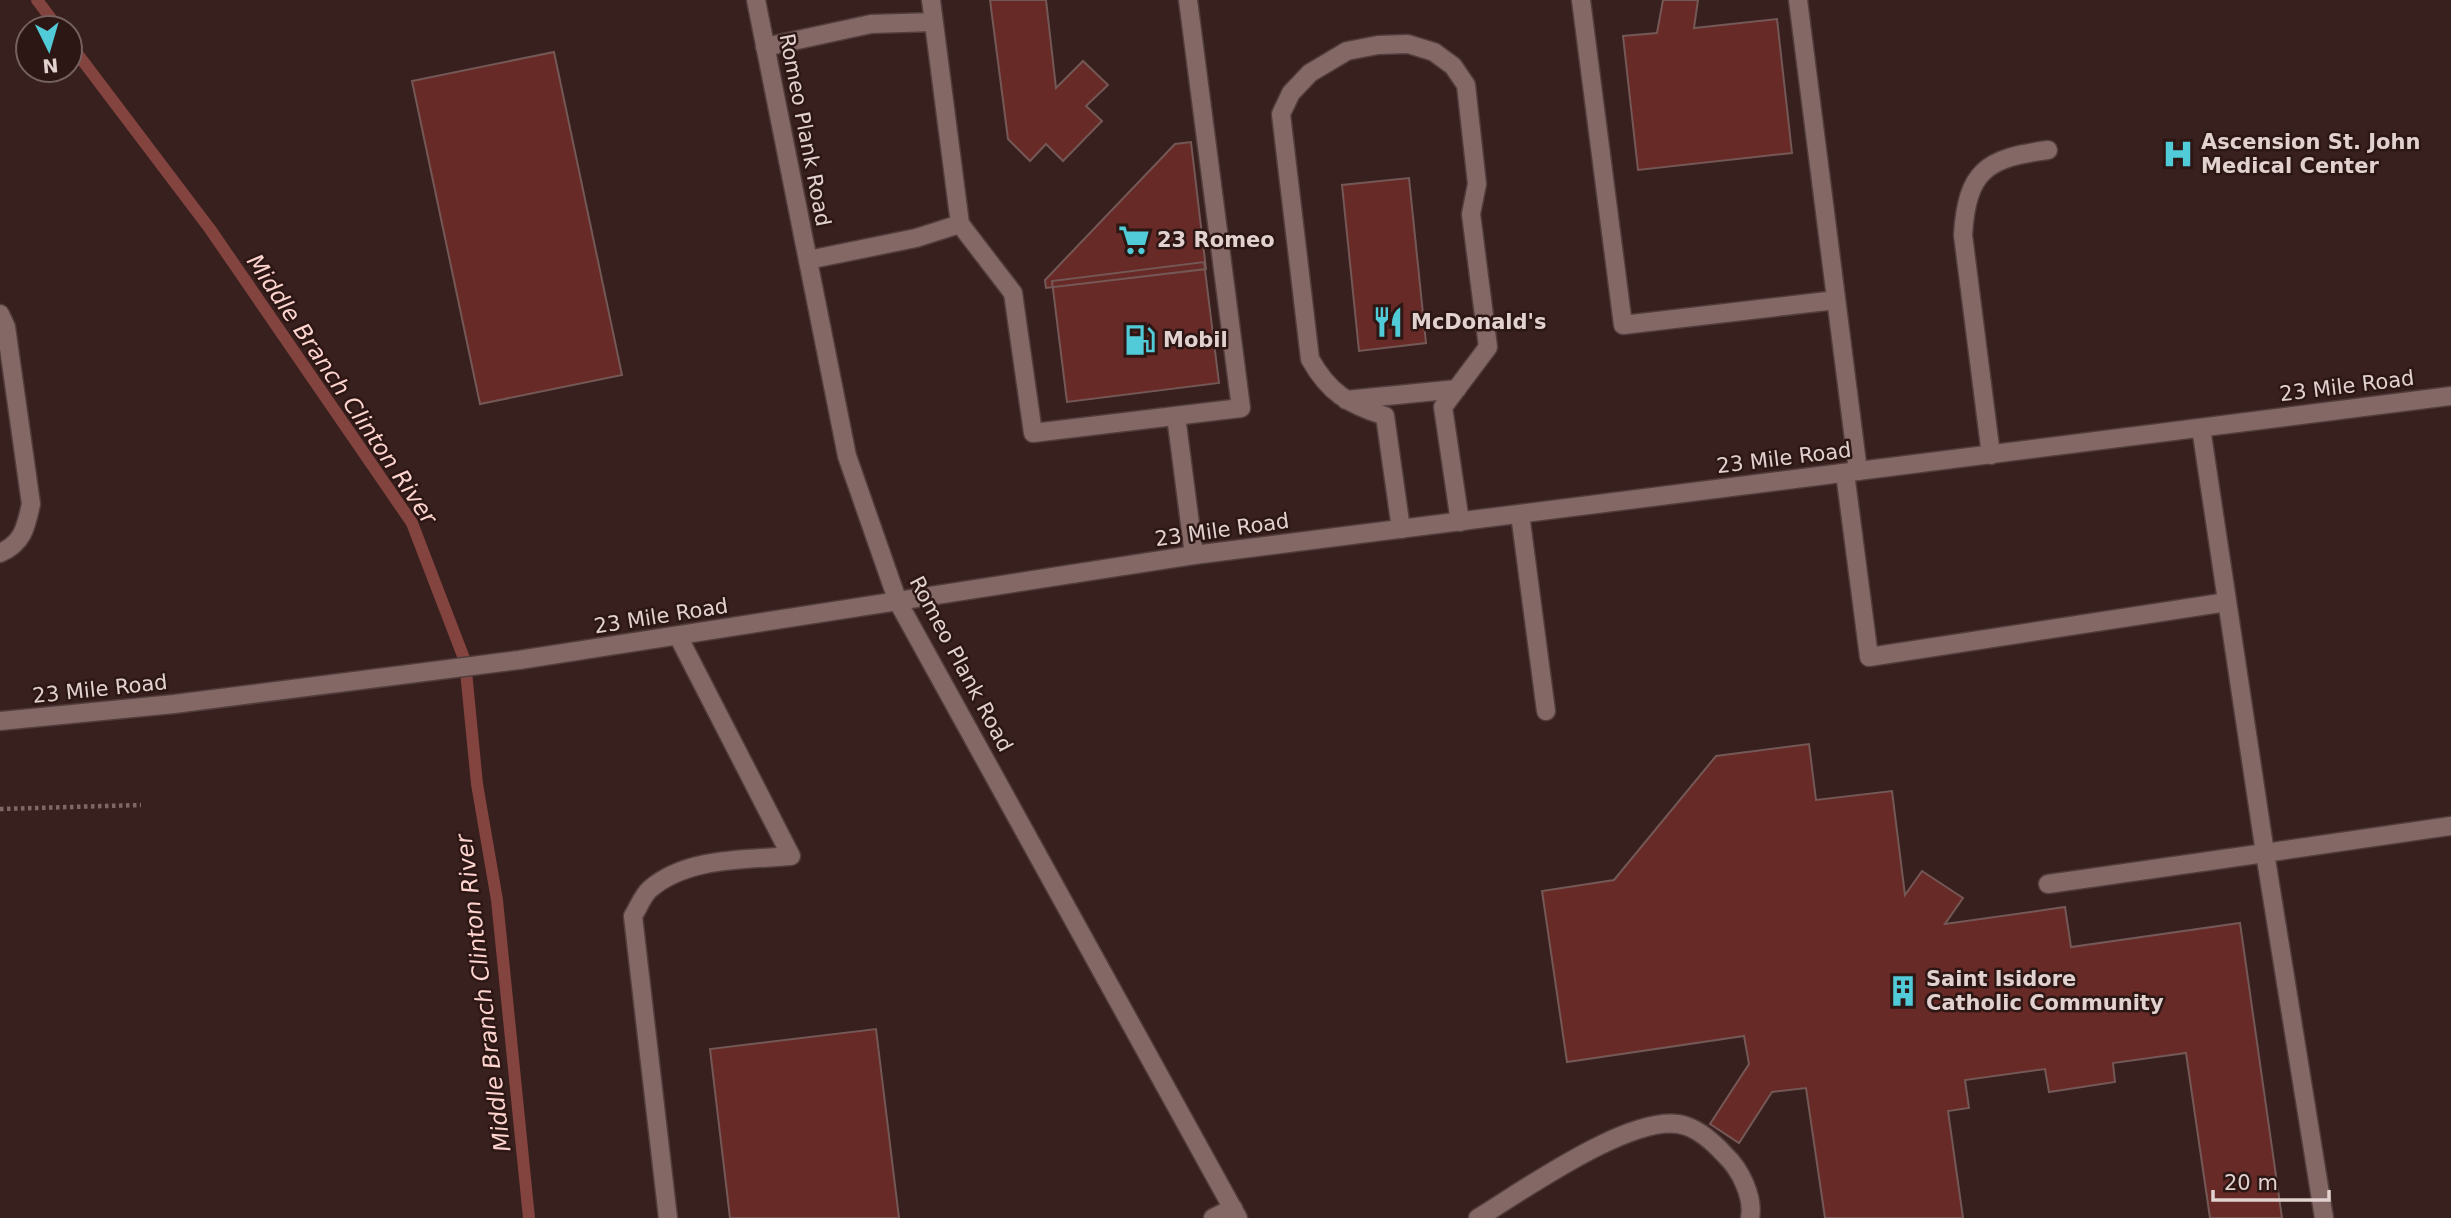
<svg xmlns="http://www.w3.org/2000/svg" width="2451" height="1218" font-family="'DejaVu Sans',sans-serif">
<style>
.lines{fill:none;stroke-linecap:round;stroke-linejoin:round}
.stream{stroke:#83433e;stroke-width:12}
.building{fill:#682a27;stroke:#745856;stroke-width:2}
.lane-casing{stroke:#513d3c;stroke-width:21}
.secondary-casing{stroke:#513d3c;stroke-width:21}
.path{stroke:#7d6866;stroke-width:4.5;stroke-dasharray:3.5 3.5;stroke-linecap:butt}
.lane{stroke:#846865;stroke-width:18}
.secondary{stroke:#846865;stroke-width:18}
.labels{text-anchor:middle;stroke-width:5;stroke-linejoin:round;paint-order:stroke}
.street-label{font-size:21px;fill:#e1d1cf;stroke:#2d1715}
.poi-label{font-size:21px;font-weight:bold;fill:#e1d1cf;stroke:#2d1715;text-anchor:start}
.water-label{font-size:23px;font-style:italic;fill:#fed4cf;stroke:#2d1715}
</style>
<rect width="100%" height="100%" fill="#38201e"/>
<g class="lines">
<path class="stream" d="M37,0L58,28
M70,44L210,229L412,523L465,661L477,784L497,900L529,1218"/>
</g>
<path class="building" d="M990,0H1046L1056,88L1083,61L1108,85L1086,106L1102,121L1063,161L1046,144L1030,161L1008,139Z
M1663,0H1698L1694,28L1777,19L1792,153L1638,170L1623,36L1657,33Z
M554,52L622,375L480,404L412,81Z
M1191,142L1206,269L1046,288L1045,280L1175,144Z
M1409,178L1426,343L1359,351L1342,185Z
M1204,262L1219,383L1067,402L1052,281Z
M1809,744L1816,800L1892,791L1905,895L1922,871L1963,898L1945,924L2065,907L2071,947L2240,923L2282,1218H2210L2186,1053L2113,1063L2115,1082L2049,1092L2045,1069L1965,1080L1969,1108L1948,1111L1963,1218H1825L1806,1088L1772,1092L1739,1143L1710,1124L1749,1064L1744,1036L1567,1062L1542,891L1614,880L1716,756Z
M876,1029L899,1218H730L710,1049Z"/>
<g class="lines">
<defs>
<path id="lane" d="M931,0L960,224L1013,293L1033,433L1241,408L1188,0
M1581,0L1623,325L1836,300
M1798,0L1858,471
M765,47L871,24L933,22
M808,260L916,238L960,224
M0,314L6,327L31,504C26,527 23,543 0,553
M1346,400L1457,389
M1176,416L1194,555
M2201,428L2265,853L2451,826
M1991,455L1963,235C1967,170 1987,158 2048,150
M1845,473L1869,657L2227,602
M1520,514L1546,711
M1401,529L1385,416C1348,404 1329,393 1310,359L1281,114L1291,93L1310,73L1347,51L1378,45L1408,44L1434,52L1453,66L1466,85L1477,184L1471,214L1488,347L1443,407L1460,522
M2048,884L2265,853L2324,1218
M668,1218L633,916C638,908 643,895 650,889C687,857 745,860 791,856L678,636
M1213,1218L1233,1208
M1478,1218C1521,1192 1638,1108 1686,1126C1701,1131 1715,1144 1725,1155C1740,1169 1754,1197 1750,1218"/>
<path id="secondary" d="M756,0L847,456L898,602L1238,1218
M0,721L174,704L519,660L1194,555L2451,396"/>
</defs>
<use href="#lane" class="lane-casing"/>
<use href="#secondary" class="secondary-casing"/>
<path class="path" d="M0,809L141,805"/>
<use href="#lane" class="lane"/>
<use href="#secondary" class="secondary"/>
</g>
<defs>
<symbol id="hospital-bare" viewBox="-9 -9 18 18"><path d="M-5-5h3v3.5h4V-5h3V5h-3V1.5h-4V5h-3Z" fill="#52cbd8" stroke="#2d1715" stroke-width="2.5" paint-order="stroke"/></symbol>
<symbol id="supermarket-bare" viewBox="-9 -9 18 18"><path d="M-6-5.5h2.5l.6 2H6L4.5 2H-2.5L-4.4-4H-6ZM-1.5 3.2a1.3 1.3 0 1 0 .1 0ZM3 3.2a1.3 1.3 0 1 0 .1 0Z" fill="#52cbd8" stroke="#2d1715" stroke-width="2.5" paint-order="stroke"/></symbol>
<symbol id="restaurant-bare" viewBox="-9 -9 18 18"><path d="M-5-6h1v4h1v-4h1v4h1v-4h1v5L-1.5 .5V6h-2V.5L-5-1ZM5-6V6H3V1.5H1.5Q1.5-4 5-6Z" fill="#52cbd8" stroke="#2d1715" stroke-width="2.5" paint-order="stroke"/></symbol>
<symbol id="fuel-bare" viewBox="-9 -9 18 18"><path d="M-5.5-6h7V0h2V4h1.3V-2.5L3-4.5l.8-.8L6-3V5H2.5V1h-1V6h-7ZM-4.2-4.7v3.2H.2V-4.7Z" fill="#52cbd8" stroke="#2d1715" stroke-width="2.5" paint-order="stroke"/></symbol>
<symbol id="building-bare" viewBox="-9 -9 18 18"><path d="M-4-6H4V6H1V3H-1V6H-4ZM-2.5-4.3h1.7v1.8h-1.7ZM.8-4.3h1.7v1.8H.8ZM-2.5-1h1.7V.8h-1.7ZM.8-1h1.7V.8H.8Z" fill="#52cbd8" stroke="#2d1715" stroke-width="2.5" paint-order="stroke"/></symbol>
</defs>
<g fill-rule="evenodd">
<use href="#hospital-bare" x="2156" y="132" width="44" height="44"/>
<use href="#supermarket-bare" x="1112" y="218" width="44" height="44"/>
<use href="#restaurant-bare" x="1366" y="300" width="44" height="44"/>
<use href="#fuel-bare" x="1118" y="318" width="44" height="44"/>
<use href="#building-bare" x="1881" y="969" width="44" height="44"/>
</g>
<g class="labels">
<g class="street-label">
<text transform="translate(805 130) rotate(79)" y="7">Romeo Plank Road</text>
<text transform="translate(2347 386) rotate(-7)" y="7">23 Mile Road</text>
<text transform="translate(1784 458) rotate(-7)" y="7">23 Mile Road</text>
<text transform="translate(1222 530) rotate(-8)" y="7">23 Mile Road</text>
<text transform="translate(661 616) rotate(-9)" y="7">23 Mile Road</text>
<text transform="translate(961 664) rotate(62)" y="7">Romeo Plank Road</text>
<text transform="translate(100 689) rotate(-6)" y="7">23 Mile Road</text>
</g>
<g class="poi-label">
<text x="2201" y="149">Ascension St. John<tspan x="2201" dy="24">Medical Center</tspan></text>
<text x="1157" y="247">23 Romeo</text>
<text x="1411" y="329">McDonald's</text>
<text x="1163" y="347">Mobil</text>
<text x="1926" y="986">Saint Isidore<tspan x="1926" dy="24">Catholic Community</tspan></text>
</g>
<g class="water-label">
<text transform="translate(342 389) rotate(56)" y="8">Middle Branch Clinton River</text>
<text transform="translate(483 993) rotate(-97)" y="8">Middle Branch Clinton River</text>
</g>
</g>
<g transform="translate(49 49) rotate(175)"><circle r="33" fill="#2d1715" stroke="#75615f" stroke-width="2"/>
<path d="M0-5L12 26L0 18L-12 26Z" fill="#52cbd8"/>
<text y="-10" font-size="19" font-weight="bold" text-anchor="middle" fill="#e1d1cf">N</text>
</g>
<path d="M2213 1190v10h116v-10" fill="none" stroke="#e1d1cf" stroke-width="3.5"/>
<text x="2224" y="1190" font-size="21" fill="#e1d1cf" stroke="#2d1715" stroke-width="5" paint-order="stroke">20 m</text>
</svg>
